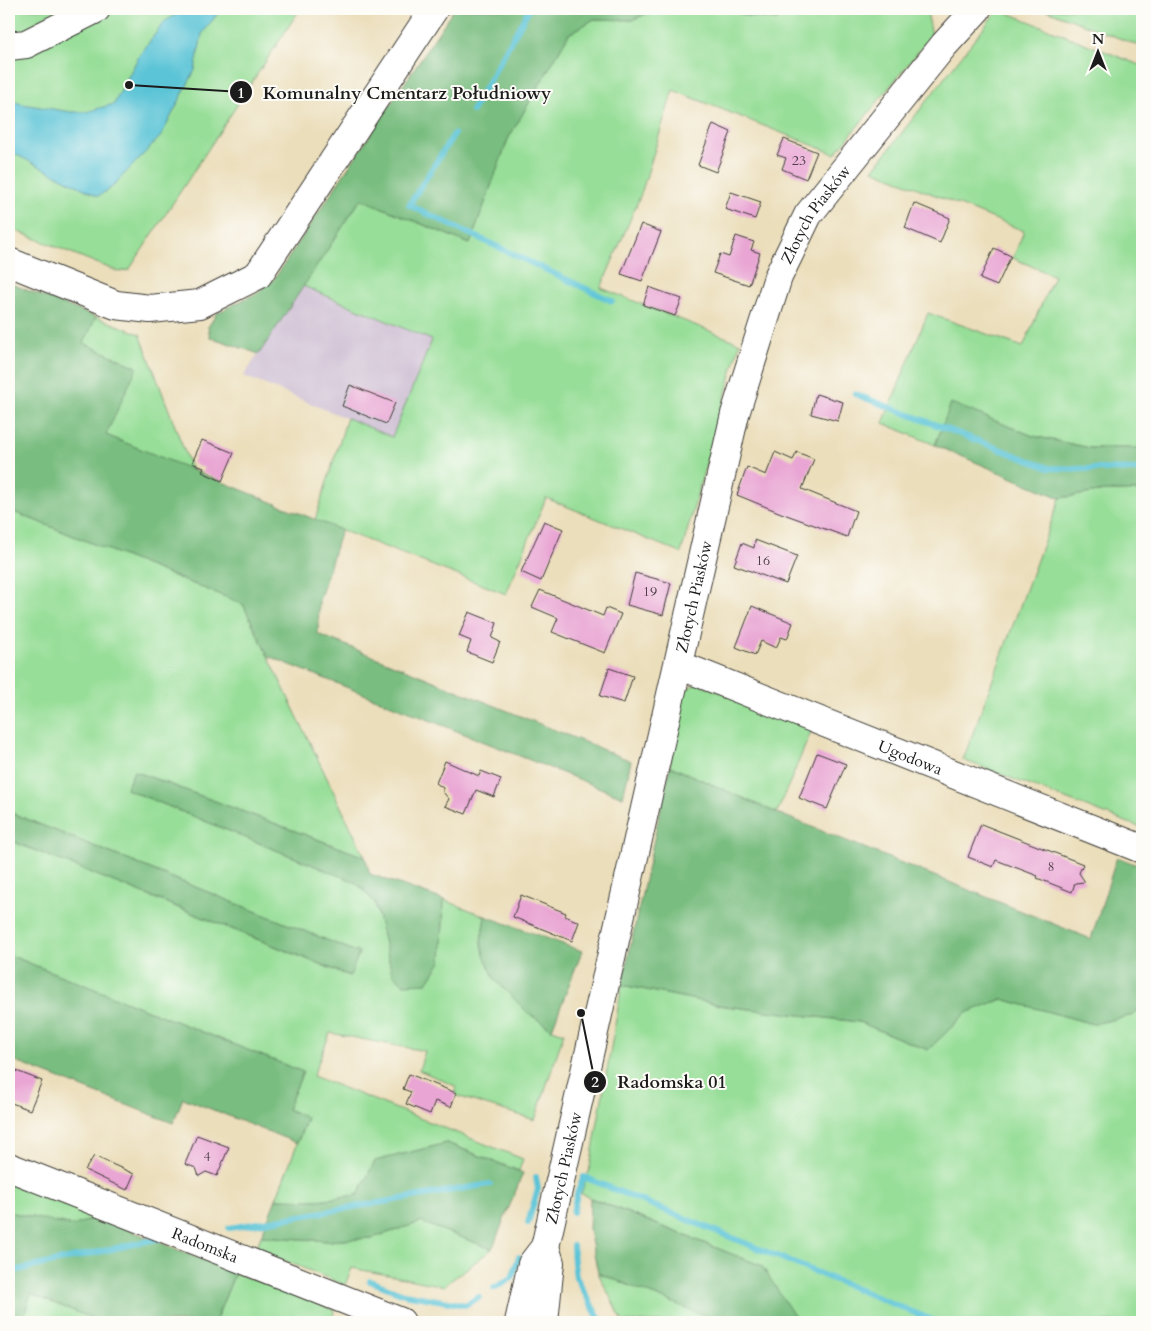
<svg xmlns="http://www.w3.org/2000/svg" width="1151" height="1331" font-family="Cardo,serif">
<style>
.industrial{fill:#cdbed3}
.green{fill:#97de98;stroke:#5a7d5a}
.forest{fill:#79bd80;stroke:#4a6c4e}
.water{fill:#5bc4d7;stroke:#3c707a}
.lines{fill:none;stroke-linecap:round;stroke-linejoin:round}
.stream{stroke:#5bc4d7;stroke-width:6}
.building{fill:#e9a6d4}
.minor-casing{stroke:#3b3934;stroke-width:30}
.minor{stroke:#fff;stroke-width:28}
.labels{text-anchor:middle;stroke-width:4;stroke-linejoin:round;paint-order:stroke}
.number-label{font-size:14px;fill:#4f3e4a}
.street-label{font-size:16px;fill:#1c1c1c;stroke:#fdfcf7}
.leader{fill:none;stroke:#1c1c1c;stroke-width:2}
.callout-dot{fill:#1c1c1c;stroke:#fdfcf7;stroke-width:2}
.mark-label{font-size:15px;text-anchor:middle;font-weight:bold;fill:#fff}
.callout-label{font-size:18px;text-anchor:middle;font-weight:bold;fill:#1c1c1c;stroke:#fdfcf7;stroke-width:4;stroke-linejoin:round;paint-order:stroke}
</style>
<rect width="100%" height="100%" fill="#fdfcf7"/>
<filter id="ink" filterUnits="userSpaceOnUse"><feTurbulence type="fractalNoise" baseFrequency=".02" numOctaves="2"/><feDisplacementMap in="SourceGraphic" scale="10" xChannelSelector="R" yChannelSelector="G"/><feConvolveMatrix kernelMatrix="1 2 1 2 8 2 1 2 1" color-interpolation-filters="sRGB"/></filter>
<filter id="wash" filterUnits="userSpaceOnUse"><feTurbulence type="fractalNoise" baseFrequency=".0096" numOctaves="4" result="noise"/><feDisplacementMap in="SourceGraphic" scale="20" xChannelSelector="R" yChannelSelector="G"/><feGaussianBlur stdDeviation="1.12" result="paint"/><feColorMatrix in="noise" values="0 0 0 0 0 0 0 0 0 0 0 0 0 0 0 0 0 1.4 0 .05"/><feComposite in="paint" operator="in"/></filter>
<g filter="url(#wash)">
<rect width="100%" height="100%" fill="#ebdebb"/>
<path class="industrial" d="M303,286L433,340L392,437L244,376Z"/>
<path class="green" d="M9,9H300L129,270L119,272L9,228Z
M682,9H727L747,16L777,20L782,9H920L927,12L932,35L835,154L673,90L641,194L601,288L740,343L681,553L546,498L506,594L315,520L347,418L392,437L432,340L303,286L361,199L470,244L508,139L569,34L594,19L633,20L647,13Z
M998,9L1142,66V448H1090L1033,436L952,404L935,445L883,423L928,313L1023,347L1054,276L1013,258L1024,231L873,170Z
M1044,9H1142V47Z
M96,317L140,334L192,471L106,435L83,343Z
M1105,491H1142V828L963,760L1060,498Z
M9,510L243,604L365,857L134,771L126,789L357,883L375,903L392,973L441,962L444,900L485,916L481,941L552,1029L564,1033L535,1120L457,1096L455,1086L419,1070L425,1051L330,1033L313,1076L523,1159L519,1171L447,1143L375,1161L358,1195L317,1200L276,1199L307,1118L287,1109L303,1072L9,955V840L349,976L359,953L9,812Z
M697,683L813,727L777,813L670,766L680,702L684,691Z
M622,985L725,1006L859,1022L928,1050L966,1012L1003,999L1093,1024L1134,1015L1142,1004V1322H796L762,1266L581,1194L590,1167Z
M9,1183L97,1217L73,1226L9,1212Z
M421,1222L492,1249L444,1286L352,1268L345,1285L256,1249L261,1236L327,1241L372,1238Z
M235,1273L335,1310L331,1322H215Z
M598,1273L721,1322H623Z
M31,1294L102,1322H22Z"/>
<path class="forest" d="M454,9H682L647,13L633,20L594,19L569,34L508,139L470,244L361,199L259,354L210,337L208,327L217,313L257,293L275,278Z
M727,9H782L778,20L747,16Z
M9,283L96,317L84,343L137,367L106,435L341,530L319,601L318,634L631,761L623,797L268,656L243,604L9,510Z
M951,403L1033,436L1090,448H1142V491H1105L1060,498L935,445Z
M670,766L777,813L1091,939L1117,857L1142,867V1004L1134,1015L1093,1024L1002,999L966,1013L928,1050L859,1022L725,1006L622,985Z
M134,771L365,857L370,874L444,900L441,962L427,983L403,984L392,973L375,903L357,883L126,789Z
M9,812L359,953L350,976L9,840Z
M485,916L582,951L552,1029L529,1014L495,980L484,955L481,941Z
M9,955L303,1072L287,1109L307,1118L297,1143L183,1098L173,1123L9,1059Z
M447,1143L523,1173L492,1249L421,1222L372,1238L327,1241L261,1236L276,1199L317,1200L358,1195L375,1161Z
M590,1198L762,1266L798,1322H721L598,1273L589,1230Z
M9,1212L73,1226L97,1217L235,1273L215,1322H102L31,1294L22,1322H9Z"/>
<path class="water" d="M184,9H221L202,34L195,70L161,136L110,189L98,196L9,151V101H13L22,104L71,112H86L114,104L139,56L164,22Z"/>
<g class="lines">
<path class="stream" d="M472,111L529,9
M454,134L409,205L612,301
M855,394L1049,468L1142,470
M573,1212L577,1194L584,1177L937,1322
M528,1223L538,1189L536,1177
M229,1228L490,1184
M573,1246L574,1263L576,1277L601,1322
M9,1278L18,1270L161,1238
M370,1281L404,1294L465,1305L479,1297
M494,1288L512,1278L519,1257
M351,1319L356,1322"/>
</g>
<g id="blocks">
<path class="building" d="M713,124L731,132L716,172L698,165Z
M784,139L817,152L806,179L782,169L786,158L777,155Z
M731,192L761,202L755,219L725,209Z
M914,203L950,218L940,243L905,228Z
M641,224L661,232L642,281L621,274Z
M736,236L754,242L751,250L760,253L749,285L713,273L720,254L729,257Z
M994,248L1011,256L997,286L980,279Z
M649,287L682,299L675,316L643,305Z
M350,385L395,403L386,424L342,406Z
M816,394L843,402L838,421L811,414Z
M202,440L234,453L222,481L202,472L204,468L192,463Z
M775,452L793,460L797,452L814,459L802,489L856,511L847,537L781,513L737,495L747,467L766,475Z
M544,521L563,529L541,581L521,572Z
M755,540L797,556L786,584L734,565L742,543L754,548Z
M635,573L671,583L663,615L627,605Z
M540,590L603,616L606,608L621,614L605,653L552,632L558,618L532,607Z
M752,606L793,623L787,639L781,637L776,648L761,641L755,655L736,647Z
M469,612L497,623L492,638L500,642L492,662L467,652L471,641L459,636Z
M609,668L633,676L624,703L600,696Z
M817,753L846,764L827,809L799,798Z
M445,761L479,776L481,771L501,779L494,797L476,790L466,814L445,806L449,799L443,792V788L436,783Z
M981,824L1083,864L1079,873L1085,882L1075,883L1072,892L1037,878L1038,876L996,860L993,867L968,857Z
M521,895L566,913L565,916L579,922L572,941L513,917Z
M9,1068L42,1081L30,1110L9,1102Z
M409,1074L456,1093L451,1107L435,1101L430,1114L406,1104L411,1092L403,1089Z
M197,1135L229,1147L217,1176L206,1172L199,1176L196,1168L185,1164Z
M94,1156L134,1174L127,1190L85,1170Z"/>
</g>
</g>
<g filter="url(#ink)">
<use href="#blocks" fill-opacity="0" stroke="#3b3934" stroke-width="1"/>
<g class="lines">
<defs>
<g id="minor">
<path d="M9,46L26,44L96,9"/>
<path d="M9,262L116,305L150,309L200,304L258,275L434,9"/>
<path id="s1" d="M679,665L1142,849"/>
<path id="s2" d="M9,1167L401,1322"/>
<path id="s3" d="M519,1322L532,1264L545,1247L735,414L778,277L808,215L944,45L977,9"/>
<path d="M544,1322L550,1263L545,1247"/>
</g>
</defs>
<use href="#minor" class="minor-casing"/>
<use href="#minor" class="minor"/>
</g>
</g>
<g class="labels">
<g class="number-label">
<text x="799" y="165">23</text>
<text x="763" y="565">16</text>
<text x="650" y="596">19</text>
<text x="1051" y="871">8</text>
<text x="207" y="1161">4</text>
</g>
<g class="street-label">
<text dy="6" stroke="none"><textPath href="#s3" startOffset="1152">Złotych Piasków</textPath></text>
<text dy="6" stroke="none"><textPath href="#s3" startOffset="748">Złotych Piasków</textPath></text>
<text dy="6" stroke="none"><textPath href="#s1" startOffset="249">Ugodowa</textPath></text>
<text dy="6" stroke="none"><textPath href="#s3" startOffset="162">Złotych Piasków</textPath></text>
<text dy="6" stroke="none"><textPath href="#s2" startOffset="211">Radomska</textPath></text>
</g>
</g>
<path class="leader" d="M129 85L241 92M581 1013L595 1082"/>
<g class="callout-dot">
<circle cx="129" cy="85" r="5"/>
<circle cx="581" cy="1013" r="5"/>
<circle cx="241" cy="92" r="12"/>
<circle cx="595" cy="1082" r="12"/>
</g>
<g class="mark-label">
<text x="241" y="98">1</text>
<text x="595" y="1087">2</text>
</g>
<g class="callout-label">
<text x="407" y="99">Komunalny Cmentarz Południowy</text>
<text x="672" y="1088">Radomska 01</text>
</g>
<rect width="1151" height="1331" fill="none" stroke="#fdfcf7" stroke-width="30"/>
<g transform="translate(1098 52)" stroke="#fdfcf7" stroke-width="4" paint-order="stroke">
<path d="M0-4L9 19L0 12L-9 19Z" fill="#1c1c1c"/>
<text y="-8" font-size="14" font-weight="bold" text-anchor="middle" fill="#1c1c1c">N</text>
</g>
</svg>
